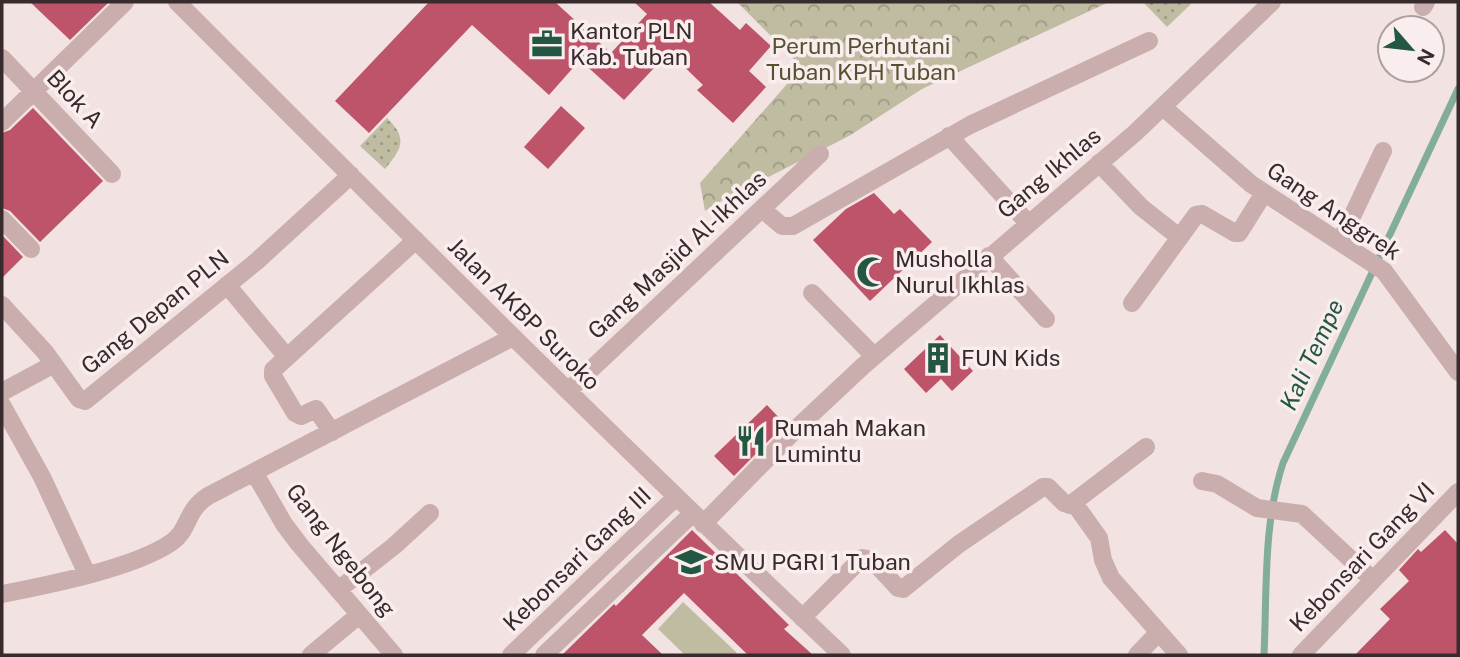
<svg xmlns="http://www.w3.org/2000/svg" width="1460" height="657" font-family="'Public Sans',sans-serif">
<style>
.grass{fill:url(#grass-dots)}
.forest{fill:url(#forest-crowns)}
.pitch{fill:#c0bca1}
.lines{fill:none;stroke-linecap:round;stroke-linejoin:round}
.stream{stroke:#82ad9b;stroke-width:7}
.building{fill:#bd5469}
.minor{stroke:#c9aead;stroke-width:18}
.labels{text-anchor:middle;stroke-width:7;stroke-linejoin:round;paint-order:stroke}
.poi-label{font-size:23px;fill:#382b2d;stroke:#f9eeed;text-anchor:start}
.park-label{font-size:23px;fill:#555231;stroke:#f9eeed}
.street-label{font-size:23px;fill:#382b2d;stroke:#f9eeed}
.water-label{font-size:24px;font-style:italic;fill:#245743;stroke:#f9eeed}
</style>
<defs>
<pattern id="grass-dots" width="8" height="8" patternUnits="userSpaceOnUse" patternTransform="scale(1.75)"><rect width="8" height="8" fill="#c0bca1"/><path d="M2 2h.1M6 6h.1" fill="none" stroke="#9d9984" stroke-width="1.8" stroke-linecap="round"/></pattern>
<pattern id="forest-crowns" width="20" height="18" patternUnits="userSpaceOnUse" patternTransform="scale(1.75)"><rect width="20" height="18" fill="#c0bca1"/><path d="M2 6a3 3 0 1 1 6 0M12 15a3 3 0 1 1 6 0" fill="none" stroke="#9d9984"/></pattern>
</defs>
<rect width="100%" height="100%" fill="#f2e2e1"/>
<path class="grass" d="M1146,2H1189L1191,4L1167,27L1144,3Z
M387,118C408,138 402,149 385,169L360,146Z"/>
<path class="forest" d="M737,2H1109L922,89L849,136L723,200L705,211L700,183L802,67Z"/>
<path class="pitch" d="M683,602L737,653L735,655H685L658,629Z"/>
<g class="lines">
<path class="stream" d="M1264,655C1267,591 1263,524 1283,463L1458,89"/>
</g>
<path class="building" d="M30,2H109L70,40Z
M429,2H555L611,53L647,14L634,2H709L740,30L746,23L771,46L749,71L766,87L733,123L697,90L703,85L669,52L624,100L580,60L549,95L472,25L369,133L335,101Z
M561,106L585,128L548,169L524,147Z
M33,108L103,181L40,242L10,211L2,208V133L10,130Z
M874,193L894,214L900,209L932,242L870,301L813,240L846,209Z
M2,235L23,257L2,278Z
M940,335L973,371L952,391L941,379L926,393L904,369Z
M767,405L785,424L734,476L714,456Z
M692,530L789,625L784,629L813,655H748L684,593L642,635L663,655H562L614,604L616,606Z
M1445,530L1458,544V655H1355L1390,619L1380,609L1409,581L1399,570L1418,549L1421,552Z"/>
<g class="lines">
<path class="minor" d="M177,2C397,222 616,442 842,655
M1423,7L1426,2
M2,58L112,174
M1163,107L1251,184L1384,271L1458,372
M2,122L125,2
M949,136L1028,223
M1099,163L1141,207L1179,237
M762,209L782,226H793L970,125L1149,41
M2,219L31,249
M1340,242L1383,151
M989,256L1046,319
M227,285L286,356
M812,293L874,356
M1132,303L1196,215L1202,214L1235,233H1239L1264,193
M2,305L45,352L79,399L85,401L257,261L351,175
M568,391L820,154
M2,392L54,364
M2,405L42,477L87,574
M332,432L316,409L301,416L295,413L273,376V370L416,240
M254,472L284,524L299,544L394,655
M1202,481L1217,484L1257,508L1302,514L1373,580
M1074,503L1099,538L1103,560L1111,578L1179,655
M703,524L799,426L863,366L1135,133L1272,2
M338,590L394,546L430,513
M2,594C48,585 135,568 172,542C190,529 185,511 208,496L513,337
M802,618L862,558L872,560L898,588L903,589L959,544L1043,487H1048L1064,503L1070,505L1146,447
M311,655L359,615
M511,655L676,497
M544,655L692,514
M1137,655L1158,633
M1301,655L1458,492"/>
</g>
<defs>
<symbol id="office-bare" viewBox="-9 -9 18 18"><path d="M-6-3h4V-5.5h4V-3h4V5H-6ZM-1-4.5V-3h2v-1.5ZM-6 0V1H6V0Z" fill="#245743" stroke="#f9eeed" stroke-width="2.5" paint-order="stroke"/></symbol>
<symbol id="mosque-bare" viewBox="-9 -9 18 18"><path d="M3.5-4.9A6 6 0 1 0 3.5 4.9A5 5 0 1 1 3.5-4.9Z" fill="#245743" stroke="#f9eeed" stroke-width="2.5" paint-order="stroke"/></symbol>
<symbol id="building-bare" viewBox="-9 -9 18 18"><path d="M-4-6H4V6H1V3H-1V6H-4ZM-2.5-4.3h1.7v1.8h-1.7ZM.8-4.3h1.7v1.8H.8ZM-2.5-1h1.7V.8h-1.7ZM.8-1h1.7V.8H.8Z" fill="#245743" stroke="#f9eeed" stroke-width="2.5" paint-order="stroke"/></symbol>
<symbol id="restaurant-bare" viewBox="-9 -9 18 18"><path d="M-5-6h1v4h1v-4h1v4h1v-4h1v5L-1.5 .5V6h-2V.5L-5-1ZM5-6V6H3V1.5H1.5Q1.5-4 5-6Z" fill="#245743" stroke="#f9eeed" stroke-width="2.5" paint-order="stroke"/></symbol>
<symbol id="school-bare" viewBox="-9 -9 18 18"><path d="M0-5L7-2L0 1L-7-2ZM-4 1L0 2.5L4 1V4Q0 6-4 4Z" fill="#245743" stroke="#f9eeed" stroke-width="2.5" paint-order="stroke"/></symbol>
</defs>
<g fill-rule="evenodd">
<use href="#office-bare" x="525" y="22" width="44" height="44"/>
<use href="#mosque-bare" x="850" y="250" width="44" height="44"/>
<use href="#building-bare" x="916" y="336" width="44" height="44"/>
<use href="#restaurant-bare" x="729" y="419" width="44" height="44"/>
<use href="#school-bare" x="669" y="540" width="44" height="44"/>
</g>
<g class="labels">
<g class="poi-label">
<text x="570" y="39">Kantor PLN<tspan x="570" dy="26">Kab. Tuban</tspan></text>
<text x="895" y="267">Musholla<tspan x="895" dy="26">Nurul Ikhlas</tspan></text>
<text x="961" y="366">FUN Kids</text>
<text x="774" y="436">Rumah Makan<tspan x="774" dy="26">Lumintu</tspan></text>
<text x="714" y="570">SMU PGRI 1 Tuban</text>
</g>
<g class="park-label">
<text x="861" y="54">Perum Perhutani<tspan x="861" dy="26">Tuban KPH Tuban</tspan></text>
</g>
<g class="street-label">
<text transform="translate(75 99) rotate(47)" y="8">Blok A</text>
<text transform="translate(1049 173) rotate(-40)" y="8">Gang Ikhlas</text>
<text transform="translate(1334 211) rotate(34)" y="8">Gang Anggrek</text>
<text transform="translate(677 255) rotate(-43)" y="8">Gang Masjid Al-Ikhlas</text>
<text transform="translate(155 312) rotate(-39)" y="8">Gang Depan PLN</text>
<text transform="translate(524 314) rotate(45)" y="8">Jalan AKBP Suroko</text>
<text transform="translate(341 550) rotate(52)" y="8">Gang Ngebong</text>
<text transform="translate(1362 557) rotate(-46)" y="8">Kebonsari Gang VI</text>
<text transform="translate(577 559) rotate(-44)" y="8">Kebonsari Gang III</text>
</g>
<g class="water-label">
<text transform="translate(1312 355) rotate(-65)" y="8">Kali Tempe</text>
</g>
</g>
<rect width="1460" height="657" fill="none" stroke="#382b2d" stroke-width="7"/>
<g transform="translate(1411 49) rotate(118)"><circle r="33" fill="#f9eeed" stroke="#aca0a0" stroke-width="2"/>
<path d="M0-5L12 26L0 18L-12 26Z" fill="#245743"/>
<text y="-10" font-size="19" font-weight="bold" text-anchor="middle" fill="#382b2d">N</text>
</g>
</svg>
